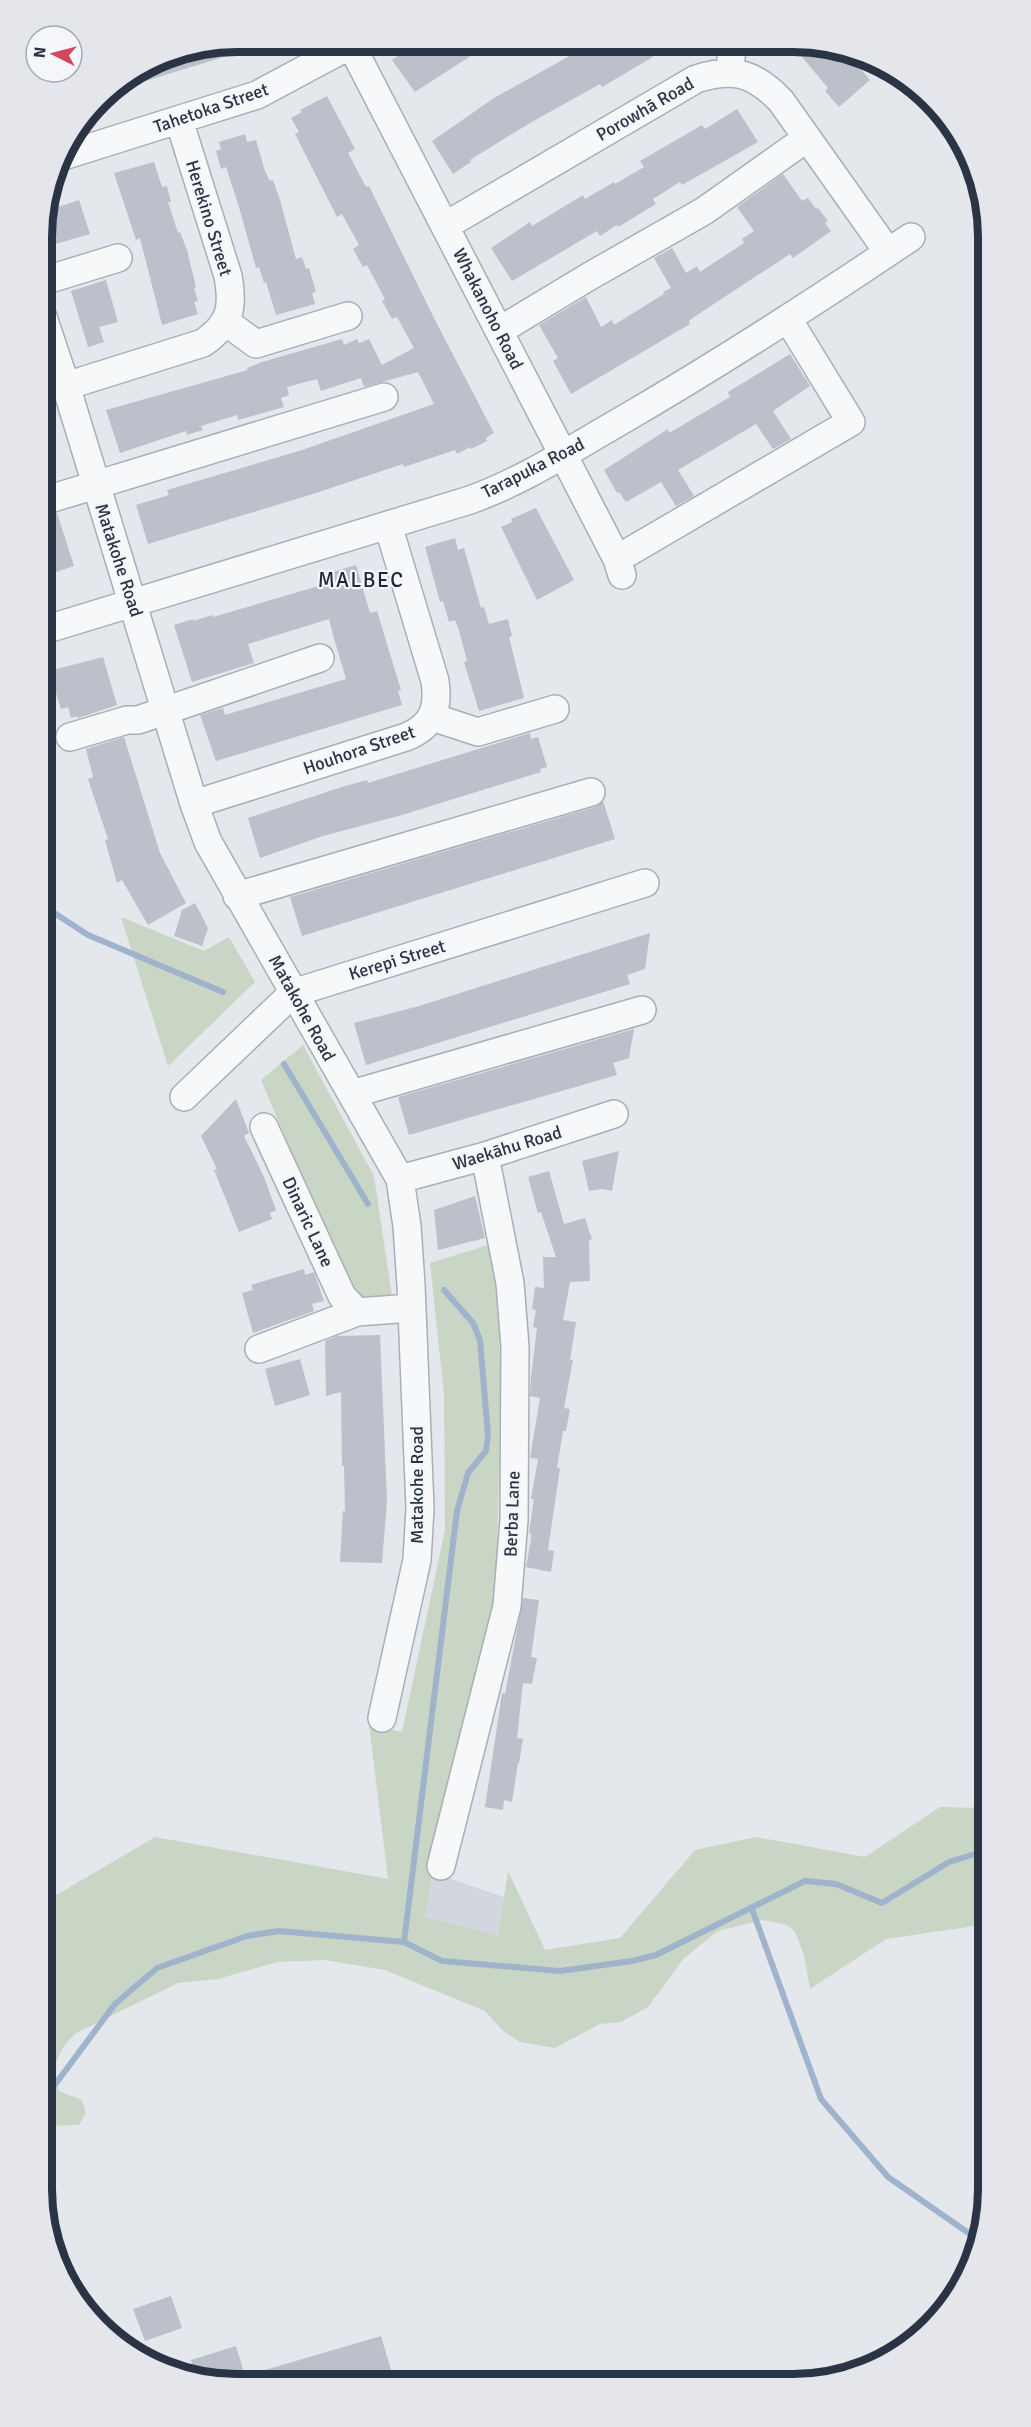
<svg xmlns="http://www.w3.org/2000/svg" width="1031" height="2427" font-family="Signika,sans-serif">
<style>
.built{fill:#d2d6de}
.green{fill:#c9d6c5}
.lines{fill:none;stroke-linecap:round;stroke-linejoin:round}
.stream{stroke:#9fb4cc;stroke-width:6}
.building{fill:#bbc0ca}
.minor-casing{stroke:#a9aeb7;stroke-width:30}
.minor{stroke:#f7f8fa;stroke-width:27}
.labels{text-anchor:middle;stroke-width:4.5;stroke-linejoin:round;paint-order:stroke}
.street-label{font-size:18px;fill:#2b3445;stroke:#f4f6f9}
.quarter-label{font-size:21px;letter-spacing:1.5px;fill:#1d2536;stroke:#f4f6f9}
.rim{fill:none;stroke:#2b3445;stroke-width:8}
</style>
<rect width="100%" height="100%" fill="#e4e7ec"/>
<path class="built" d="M434,1865L448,1867L451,1879L504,1897L498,1937L425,1917Z"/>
<path class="green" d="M121,917L204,951L229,937L255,982L168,1066Z
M303,1045L374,1176L393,1303L362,1302L341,1271L261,1080Z
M495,1243L501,1377L496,1600L434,1865L425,1917L498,1936L508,1871L545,1950L620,1938L695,1850L756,1837L865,1857L940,1807L987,1808L988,1924L886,1939L810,1989L804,1955L795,1932L787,1925L763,1920L718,1931L684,1958L648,2007L621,2022L600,2024L555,2048L520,2042L503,2031L485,2011L385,1970L325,1960L277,1962L218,1979L178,1983L76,2033C60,2048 48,2069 59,2091L82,2100L86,2113L79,2125L48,2126V1903L53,1897L155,1837L388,1879L369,1725L402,1732L445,1530L444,1395L430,1263Z"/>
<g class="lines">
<path class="stream" d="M45,907L88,935L223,992
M284,1064L368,1204
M752,1909L821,2099L888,2177L980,2241
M404,1942L457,1511L468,1473L486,1451L488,1435L480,1340L473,1323L444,1290
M48,2094L115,2004L157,1968L247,1936L279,1931L404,1942L442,1961L560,1971L632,1961L656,1955L805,1881L836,1884L882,1903L949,1862L988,1850"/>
</g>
<path class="building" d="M416,43H419L489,44L415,92L392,60Z
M227,44L230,55L123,88L121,83L163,57Z
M570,44L645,45L653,57L602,87L600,84L530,123L470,160L471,162L453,174L432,141L494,98L575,53Z
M792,45L831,46L859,55L853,60L870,80L839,107L825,91L828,88Z
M327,96L355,149L348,153L366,187L369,186L436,322L494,433L486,438L487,441L471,449L470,447L457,454L455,450L404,467L403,464L313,494L148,544L136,505L169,495L167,490L302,450L434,404L418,372L364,387L361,378L321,391L317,379L287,387L289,395L281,398L284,407L238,420L237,415L201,426L203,430L187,435L186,431L120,453L106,410L248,370L247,368L262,362L342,339L344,345L357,339L359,343L369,339L382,365L414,348L397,317L392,319L382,301L385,299L367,265L363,267L353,249L359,245L342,214L337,217L295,134L299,132L291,118L302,112L300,110Z
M737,109L758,142L682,185L680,182L653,199L656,204L618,227L617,225L600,236L597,231L512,281L491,248L530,222L532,226L583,195L585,199L614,182L615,184L644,167L640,161L702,125L705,129Z
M245,134L247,142L256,140L265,171L270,181L273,180L280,200L296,259L302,257L306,269L309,268L316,292L312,293L315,304L276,315L266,282L264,283L259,267L256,268L239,207L226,167L221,169L216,151L221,149L219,142Z
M154,162L162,187L167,186L171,202H168L178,233L180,232L187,250L196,287L194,288L198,301L194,302L198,314L162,325L140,238L136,240L114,173Z
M783,174L802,201L808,198L816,209L818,208L828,221L825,223L831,231L793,258L790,254L694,317L689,321L690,324L571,394L553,361L558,358L539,325L586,297L601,327L612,320L614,325L664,294L663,292L671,288L654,258L672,248L686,273L697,266L700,272L744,243L742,239L754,231L737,207Z
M79,200L90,234L55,244L46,211Z
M106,280L118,322L99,327L104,342L88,347L71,291Z
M790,354L810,386L773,411L791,439L773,449L756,424L678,470L694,496L676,506L661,482L626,502L619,492L617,493L604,470L668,429L669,433L730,397L728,392Z
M536,508L574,580L537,600L501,527L512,522L511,519Z
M57,513L74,566L44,576L43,516Z
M455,538L458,550L464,548L481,608L484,607L489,624L508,619L512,636L509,637L524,698L479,711L464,662L467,661L459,630L455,620L449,622L443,601L440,602L425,547Z
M356,565L370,613L377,611L401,690L398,691L402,705L216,761L200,715L223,708L225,715L346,679L333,635L329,619L248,644L254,663L192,682L174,625L193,619V621L212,615L213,617L322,585L320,576Z
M103,657L117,705L78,718L77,716L71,718L68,707L61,709L49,671Z
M530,733L531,739L538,737L547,767L540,769L541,772L402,815L323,836L260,858L248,818L345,786L367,780L368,783Z
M124,737L160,853L186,903L148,925L122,880L117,883L105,840L108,839L88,779L93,777L86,749Z
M603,801L615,839L302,936L290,897L595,807Z
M195,903L208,928L202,946L174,936L182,910Z
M650,933L645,969L627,975L630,984L366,1065L354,1023L419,1006Z
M634,1029L629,1058L613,1063L617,1075L409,1135L398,1097Z
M236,1099L249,1133L244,1136L264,1177L276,1210L270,1213L272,1219L239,1232L214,1170L217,1169L201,1136Z
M619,1151L612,1191L602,1189L589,1191L582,1161Z
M549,1171L564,1224L585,1218L592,1239L589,1240L590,1281L570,1282L563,1320L576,1322L570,1360H573L564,1408L570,1409L566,1431H563L557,1468H560L548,1550L554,1551L551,1572L526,1567L531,1540V1533H529L534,1499H531L538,1459L530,1458L540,1398L530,1396L531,1377L537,1328L533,1327L536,1310L532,1309L535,1287L544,1288L543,1257H556L541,1212L538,1213L528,1177Z
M475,1196L485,1238L438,1250L434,1210Z
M304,1269L305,1275L314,1272L324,1301L312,1304L314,1311L253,1333L242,1293L253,1290L251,1285Z
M380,1335L387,1501L382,1563L340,1562L343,1511H345L344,1466H342L341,1392L326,1396L325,1341L337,1336Z
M300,1359L310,1395L275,1406L265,1369Z
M523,1598L539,1600L531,1657L537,1658L532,1684L523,1683L517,1738L523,1739L519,1763H518L512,1802L504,1800L503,1810L485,1807L502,1693L505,1694Z
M171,2296L182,2328L145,2341L133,2309Z
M381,2336L394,2380L200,2381L197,2380L191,2360L236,2346L245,2376Z"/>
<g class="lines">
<defs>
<path id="minor" d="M350,43L586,499L617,559L622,575
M730,72L732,45
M60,157L257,95L354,43
M445,226L696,79C734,67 754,73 781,101L888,252
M43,281L118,258
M43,317L66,386L194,804L208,842L400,1179L407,1226L411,1285L420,1508L417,1560L382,1718
M226,322L256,344L348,316
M499,331L590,276L704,211L807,138
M66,386L203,343C230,324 234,309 228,276L179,120
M43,501L384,397
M617,559L851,422L788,319
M44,630L470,500C523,481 570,450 619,422C719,364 815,302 911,237
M432,717L478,732L555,709
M70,737L127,720H138L320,658
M194,804L406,737C433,726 439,708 435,681L388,525
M237,896L591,792
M352,1094L642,1010
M184,1097L293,993L645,883
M264,1127L342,1296L357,1312
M400,1179L485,1156L614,1114
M259,1349L357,1312L411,1308
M441,1866L507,1606L514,1520L515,1347L510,1283L485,1156"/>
</defs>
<use href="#minor" class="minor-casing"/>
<use href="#minor" class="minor"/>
</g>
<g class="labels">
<g class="street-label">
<text transform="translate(211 108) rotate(-19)" y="6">Tahetoka Street</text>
<text transform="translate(645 109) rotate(-30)" y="6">Porowhā Road</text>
<text transform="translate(209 218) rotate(73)" y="6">Herekino Street</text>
<text transform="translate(488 309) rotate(63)" y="6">Whakanoho Road</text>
<text transform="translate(533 468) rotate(-27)" y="6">Tarapuka Road</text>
<text transform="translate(119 560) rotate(72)" y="6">Matakohe Road</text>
<text transform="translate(359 750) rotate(-19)" y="6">Houhora Street</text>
<text transform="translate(397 960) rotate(-17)" y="6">Kerepi Street</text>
<text transform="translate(302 1008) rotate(61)" y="6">Matakohe Road</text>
<text transform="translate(507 1148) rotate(-17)" y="6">Waekāhu Road</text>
<text transform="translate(308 1222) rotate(65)" y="6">Dinaric Lane</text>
<text transform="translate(417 1485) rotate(-90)" y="6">Matakohe Road</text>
<text transform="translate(512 1514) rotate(-88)" y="6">Berba Lane</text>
</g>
<g class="quarter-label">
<text x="361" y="587">MALBEC</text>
</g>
</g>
<path d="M0 0H1031V2427H0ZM237 52H793A185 185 0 0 1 978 237V2189A185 185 0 0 1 793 2374H237A185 185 0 0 1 52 2189V237A185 185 0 0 1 237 52Z" fill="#e4e6eb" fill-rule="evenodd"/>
<path class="rim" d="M237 52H793A185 185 0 0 1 978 237V2189A185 185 0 0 1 793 2374H237A185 185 0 0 1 52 2189V237A185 185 0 0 1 237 52Z"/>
<g transform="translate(54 54) rotate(276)"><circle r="28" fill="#f4f6f9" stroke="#a4a8b1" stroke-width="1.5"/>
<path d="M0-4.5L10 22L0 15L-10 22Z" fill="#d1495b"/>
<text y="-9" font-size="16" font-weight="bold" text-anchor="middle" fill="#2b3445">N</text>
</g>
</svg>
